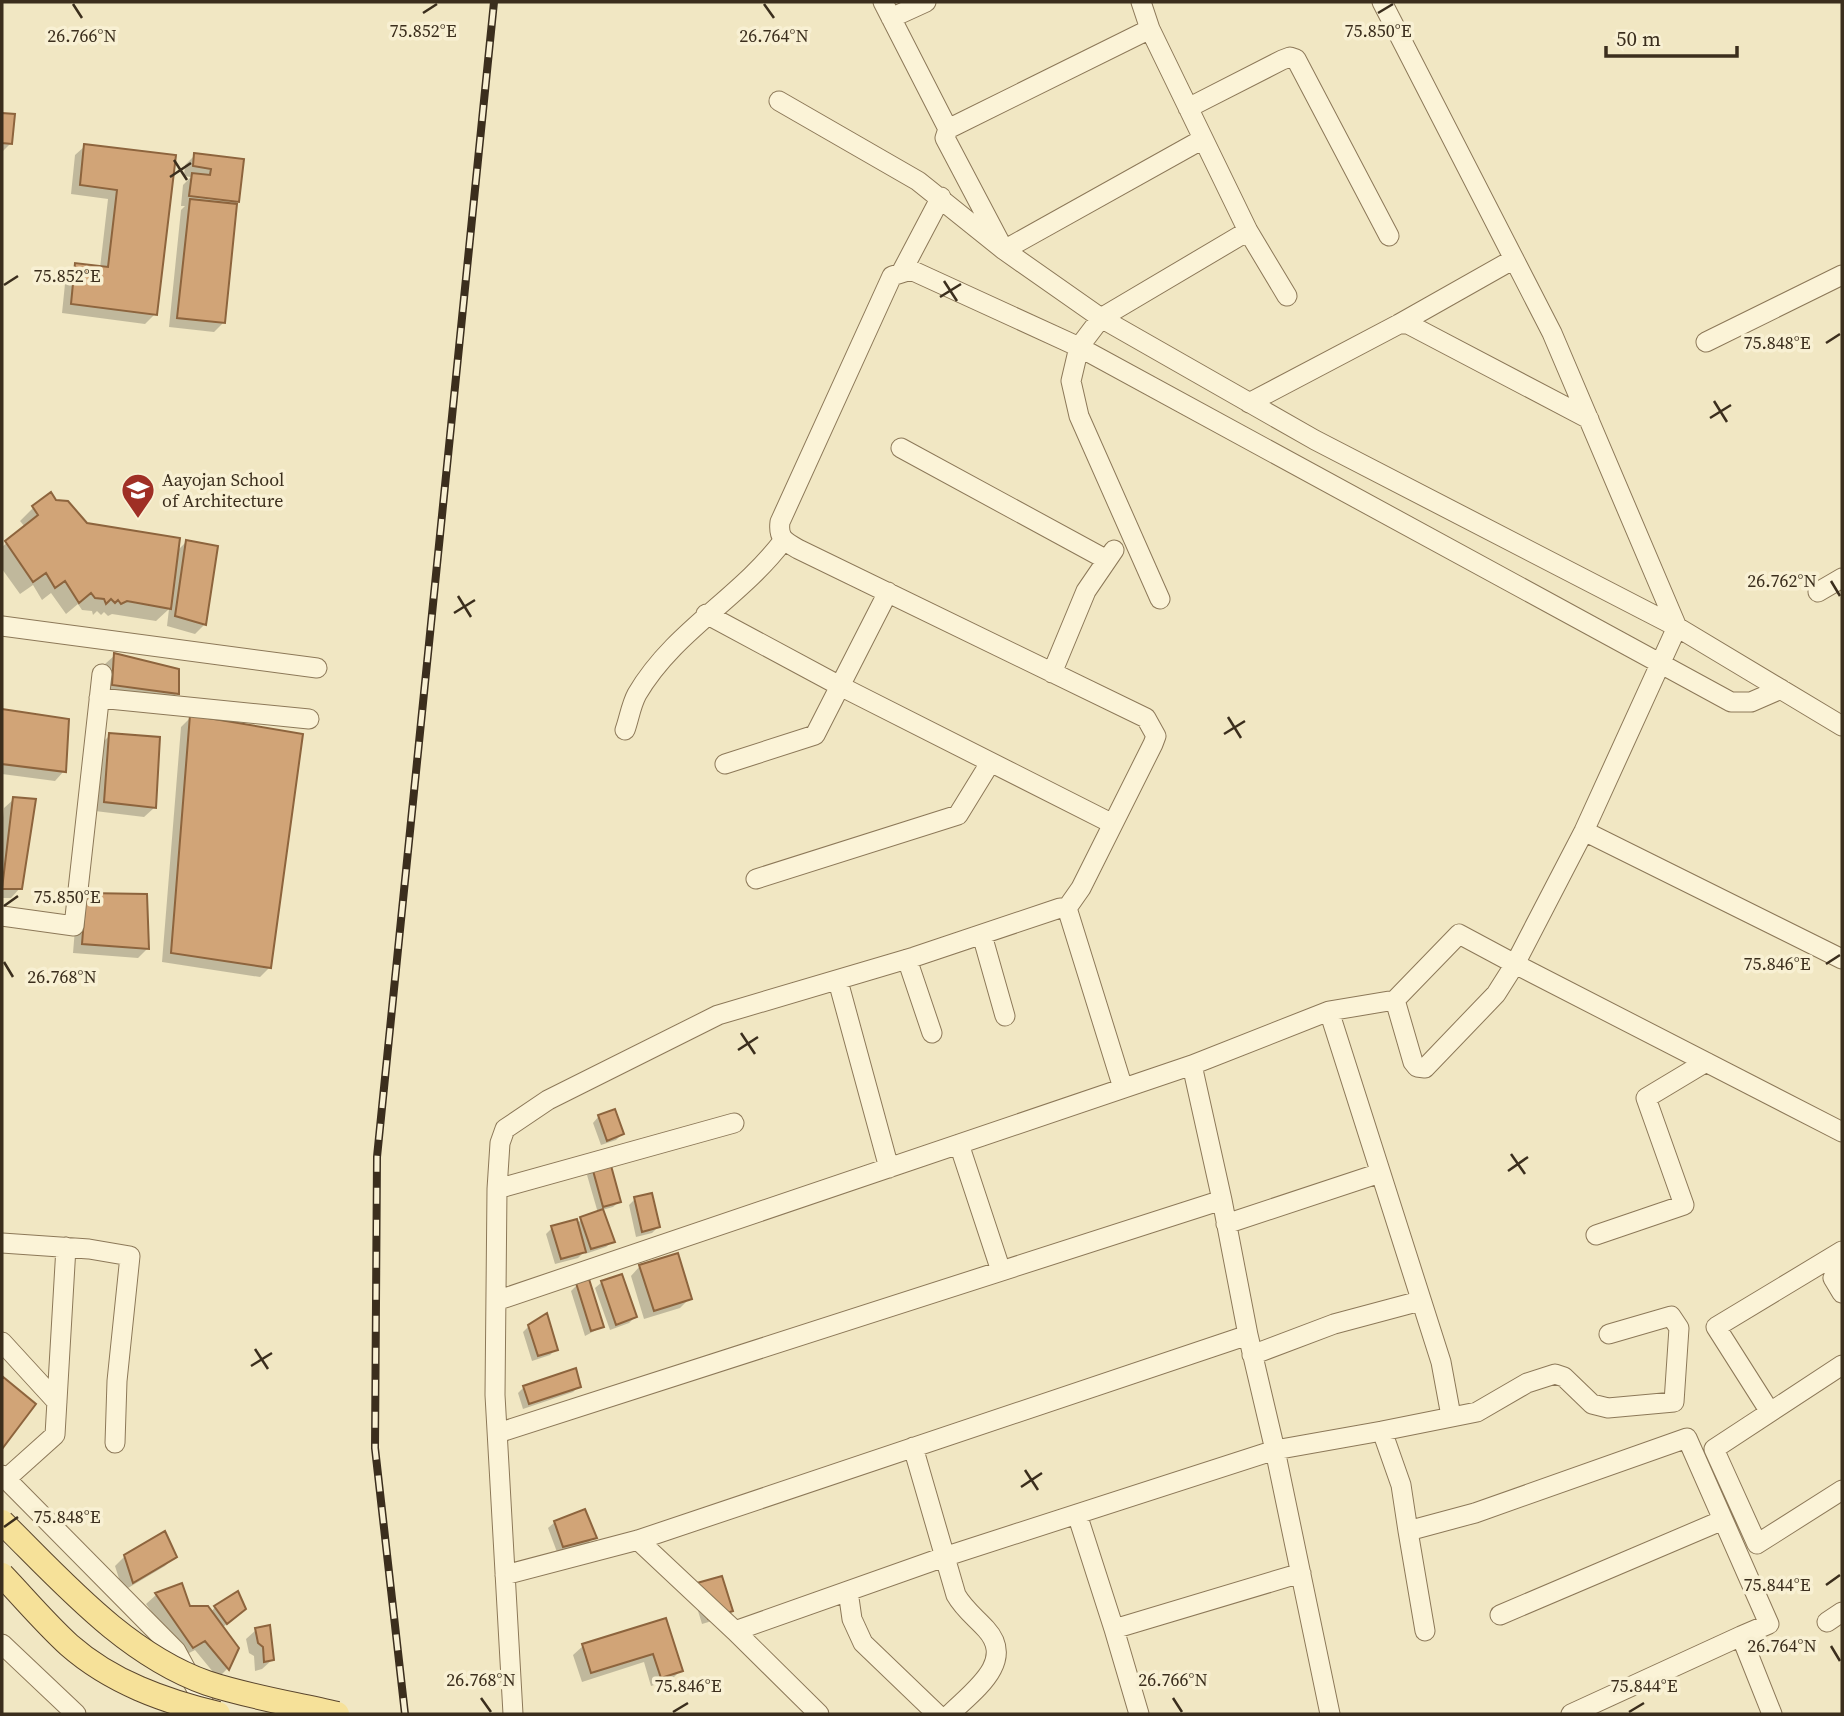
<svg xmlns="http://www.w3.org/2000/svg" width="1844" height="1716" font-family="'Source Serif 4',serif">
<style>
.shadow{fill:#0003}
.building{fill:#d1a477;stroke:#8d643d;stroke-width:2}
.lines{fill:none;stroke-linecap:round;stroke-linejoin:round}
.minor-casing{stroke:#8c7858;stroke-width:21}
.minor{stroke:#fbf3d7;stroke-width:19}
.rail-casing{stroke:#3b2e1d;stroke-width:8}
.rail{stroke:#f8f0d3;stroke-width:5;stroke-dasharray:16;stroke-linecap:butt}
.major-bridge-casing{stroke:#5a462d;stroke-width:26;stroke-linecap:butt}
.major-bridge{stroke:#f6e199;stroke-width:24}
.ticks{fill:none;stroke:#3b2e1d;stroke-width:2.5}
.labels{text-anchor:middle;stroke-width:7;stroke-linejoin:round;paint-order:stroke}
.poi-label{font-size:18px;fill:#3b2e1d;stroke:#f8f0d3;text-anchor:start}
.ticks-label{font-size:18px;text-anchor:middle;fill:#3b2e1d;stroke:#f8f0d3;stroke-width:7;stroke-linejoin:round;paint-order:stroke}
</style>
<rect width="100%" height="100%" fill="#f1e7c3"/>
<path class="shadow" d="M2,115L13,116L11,143L2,152Z
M85,146L174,156L155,314L145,324L62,313L66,274L76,265L100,268L108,199L71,194L75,155Z
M195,155L242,160L237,202L234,205L224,322L214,332L169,327L181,210L185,206H181L183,185L191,177L184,176L185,165Z
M55,502L86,525L176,552L186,542L205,624L195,634L167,626L169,609L156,621L112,614L108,616L104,612L101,615L97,611L93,615L92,611L82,610L78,604L66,614L51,593L42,600L33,585L20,594L2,569V547L25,527L20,521L33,508Z
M115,655L177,693L167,703L103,695L105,664Z
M2,711L67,721L64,771L55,781L2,774Z
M191,717L270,967L260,977L162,962L181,727Z
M110,735L154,808L144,817L95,811L100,745Z
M14,799L20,888L11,898H2V827L4,808Z
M77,904L148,948L138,958L73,953Z
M599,1116L622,1134L616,1140L601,1145L593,1123Z
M593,1169L620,1201L613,1207L602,1210L613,1241L606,1247L585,1254L584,1252L578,1258L555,1264L546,1234L552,1228L576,1223L598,1213L587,1175Z
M635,1199L658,1227L652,1233L636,1237L629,1205Z
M640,1266L690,1298L680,1308L644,1319L631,1276Z
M602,1282L635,1317L629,1323L610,1330L595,1288Z
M577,1285L602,1327L585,1336L571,1291Z
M529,1326L556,1349L550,1355L532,1361L523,1332Z
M579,1386L573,1392L523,1409L518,1393L524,1387Z
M555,1522L594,1537L588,1543L557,1552L548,1528Z
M125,1556L174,1557L165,1566L123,1591L115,1566Z
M181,1585L189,1608L211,1612L215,1607L244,1609L222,1628L237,1648L227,1669L218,1678L195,1650L183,1656L146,1604L156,1595Z
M692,1591L731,1611L725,1617L702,1624Z
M665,1620L681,1670L671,1680L651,1686L644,1662L582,1682L573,1655L583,1646Z
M256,1630L272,1660L262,1669L255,1671L254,1656L249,1653L246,1639Z"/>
<path class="building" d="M2,113L15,114L12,144L2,143Z
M84,144L176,155L157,315L71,304L75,263L108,267L117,190L80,185Z
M194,153L244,159L239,202L189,196L192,173L210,175L211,169L193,166Z
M190,199L237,204L225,323L177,318Z
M51,492L56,500L68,501L87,523L180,538L171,609L127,601L121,604L118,600L115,603L111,599L106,604L104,599L95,598L91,593L79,603L65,581L55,588L46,573L33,582L5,541L38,515L32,506Z
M186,540L218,546L206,625L175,616Z
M114,653L179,669V694L112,685Z
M2,709L69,719L66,772L2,764Z
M190,715L303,734L271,968L171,953Z
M109,733L160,737L156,808L104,802Z
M13,797L36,799L22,889H2Z
M86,893L147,894L149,949L82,944Z
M615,1109L624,1134L607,1141L598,1115Z
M610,1162L621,1202L603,1207L592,1167Z
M652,1193L660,1227L642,1232L634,1197Z
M603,1209L615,1242L591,1249L580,1217Z
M577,1219L586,1252L561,1259L551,1226Z
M678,1253L692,1299L654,1311L639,1265Z
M622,1274L637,1317L616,1325L601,1281Z
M589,1279L604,1327L591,1331L576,1283Z
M547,1313L558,1350L538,1356L528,1325Z
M576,1368L581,1387L529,1404L523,1386Z
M2,1376L36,1404L2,1449Z
M585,1509L597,1538L563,1547L554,1521Z
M165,1531L177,1557L133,1583L124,1555Z
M722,1576L733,1611L708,1619L697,1583Z
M182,1583L190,1606H208L239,1648L229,1670L205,1641L193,1648L155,1593Z
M238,1591L246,1609L227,1624L214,1606Z
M666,1618L683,1671L661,1678L653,1654L591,1673L582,1644Z
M270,1625L274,1660L264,1662L263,1647L258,1643L255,1628Z"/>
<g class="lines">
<defs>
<path id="minor" d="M883,2L948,129
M1141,2L1150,29L1248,231L1287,296
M891,18L926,2
M1150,29L948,129L945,138L1004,250L1101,318L1248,231
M779,101L918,181L1004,250L1203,139
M1188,108L1282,60L1290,57L1296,59L1389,236
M901,273L941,197
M1399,324L1514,259
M1706,342L1842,275
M1249,403L1399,324H1408L1589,419
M901,448L1107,560
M888,592L840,686L1113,824
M1818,592L1842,578
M1160,599L1079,416L1071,381L1079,347L1101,318L1315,440L1677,627L1552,333L1382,2
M706,614L840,686L815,735L725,764
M2,626L317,668
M1052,673L1086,591L1114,550
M99,698L309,719
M1842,726L1677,627L1584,831L1515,964L1842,1132
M625,730C629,719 631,705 637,694C674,631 740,598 783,541
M1584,831L1842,959
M756,879L958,815L990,763
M1067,908L1081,888L1153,744L1156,736L1146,718L798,549C784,541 778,538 780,522L892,276L911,270L1079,347L1731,702H1751L1781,689
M2,916L74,926L102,674
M982,935L1005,1016
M907,959L932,1033
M838,981L889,1168
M1329,1011L1441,1362L1451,1416
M1192,1065L1329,1011L1395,1000L1459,934L1515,964L1496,994L1425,1068L1417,1067L1413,1062L1395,1000
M959,1144L1001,1271
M497,1189L500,1143L505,1129L548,1100L718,1015L914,957L1060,908H1067L1123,1088
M1226,1224L1380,1173
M1596,1235L1684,1205L1646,1098L1706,1062
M2,1243L89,1249L130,1256L117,1381L115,1443
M1842,1261L1833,1278L1842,1293
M496,1301L1192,1065L1222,1200L498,1433
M2,1342L57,1402
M1252,1355L1334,1324L1420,1301
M1842,1365L1714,1449L1757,1544L1842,1490
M1770,1412L1716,1327L1842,1251
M1382,1431L1477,1412L1527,1383L1555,1374L1564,1377L1592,1404L1608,1408L1674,1402L1679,1328L1671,1316L1609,1334
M913,1447L956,1595C964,1609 975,1617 986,1629C1016,1662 973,1691 950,1714
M2,1475L176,1651L203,1701L207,1714
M6,1479L55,1435L66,1247
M1077,1514L1114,1629
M1408,1531L1425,1631
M638,1540L735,1631L944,1557L1275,1450L1248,1335
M505,1575L638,1540L1248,1335L1222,1200
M848,1591L852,1619L863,1643L937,1714
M1500,1615L1723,1520
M1827,1622L1842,1612
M735,1631L819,1714
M2,1644L76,1714
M513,1714L495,1395L497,1189L734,1123
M1139,1714L1114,1629L1301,1573
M1330,1714L1275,1450L1382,1431L1401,1485L1408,1531L1475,1513L1687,1438L1769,1624L1741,1636L1772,1714
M1571,1714L1741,1636"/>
</defs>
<use href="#minor" class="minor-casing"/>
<use href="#minor" class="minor"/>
<defs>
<path id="rail" d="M405,1714L375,1448L377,1157L494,2"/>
</defs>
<use href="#rail" class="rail-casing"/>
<use href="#rail" class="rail"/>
<defs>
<path id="major-bridge" d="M2,1522C62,1581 125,1654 207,1683C249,1697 295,1704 337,1714
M2,1575C24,1598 45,1623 69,1645C111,1682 164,1701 218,1714"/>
</defs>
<use href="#major-bridge" class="major-bridge-casing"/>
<use href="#major-bridge" class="major-bridge"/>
</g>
<path class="ticks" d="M73,4L82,18M764,4L774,18M423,13L437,4M1378,13L1393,4M174,160L187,180M170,177L191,163M944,281L957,301M4,285L18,276M940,297L961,284M1826,343L1840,334M1714,401L1727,422M1710,418L1731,405M1831,581L1840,596M458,596L471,617M454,613L475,600M1228,717L1241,738M1224,734L1245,721M4,906L18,896M4,962L13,977M1826,964L1840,955M741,1033L755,1054M738,1050L758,1037M1511,1154L1525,1174M1508,1171L1528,1157M255,1349L268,1369M251,1366L272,1353M1025,1470L1038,1490M1021,1487L1042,1473M4,1527L18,1517M1826,1585L1840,1575M1831,1646L1840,1661M481,1698L491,1712M1173,1698L1182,1712M673,1712L688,1703M1629,1712L1644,1703"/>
<defs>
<symbol id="university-pin" viewBox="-11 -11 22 30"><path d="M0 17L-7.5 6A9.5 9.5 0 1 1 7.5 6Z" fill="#9f2f25" stroke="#f8f0d3"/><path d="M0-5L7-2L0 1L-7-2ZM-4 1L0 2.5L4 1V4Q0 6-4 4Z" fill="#fff"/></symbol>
</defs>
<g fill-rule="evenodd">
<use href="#university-pin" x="119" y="471" width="38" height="52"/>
</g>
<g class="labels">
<g class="poi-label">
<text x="162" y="486">Aayojan School<tspan x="162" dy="21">of Architecture</tspan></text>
</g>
</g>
<g class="ticks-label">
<text x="1378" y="37">75.850°E</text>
<text x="423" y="37">75.852°E</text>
<text x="82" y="42">26.766°N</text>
<text x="774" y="42">26.764°N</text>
<text x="67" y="282">75.852°E</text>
<text x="1777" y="349">75.848°E</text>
<text x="1782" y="587">26.762°N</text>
<text x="67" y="903">75.850°E</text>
<text x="1777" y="970">75.846°E</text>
<text x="62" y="983">26.768°N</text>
<text x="67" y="1523">75.848°E</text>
<text x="1777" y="1591">75.844°E</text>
<text x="1782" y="1652">26.764°N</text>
<text x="481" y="1686">26.768°N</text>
<text x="1173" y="1686">26.766°N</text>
<text x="688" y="1692">75.846°E</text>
<text x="1644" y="1692">75.844°E</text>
</g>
<rect width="1844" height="1716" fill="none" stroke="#3b2e1d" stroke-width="7"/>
<path d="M1606 46v10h131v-10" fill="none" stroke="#3b2e1d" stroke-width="3.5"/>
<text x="1616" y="46" font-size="21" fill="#3b2e1d" stroke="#f8f0d3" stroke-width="5" paint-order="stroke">50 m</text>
</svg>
